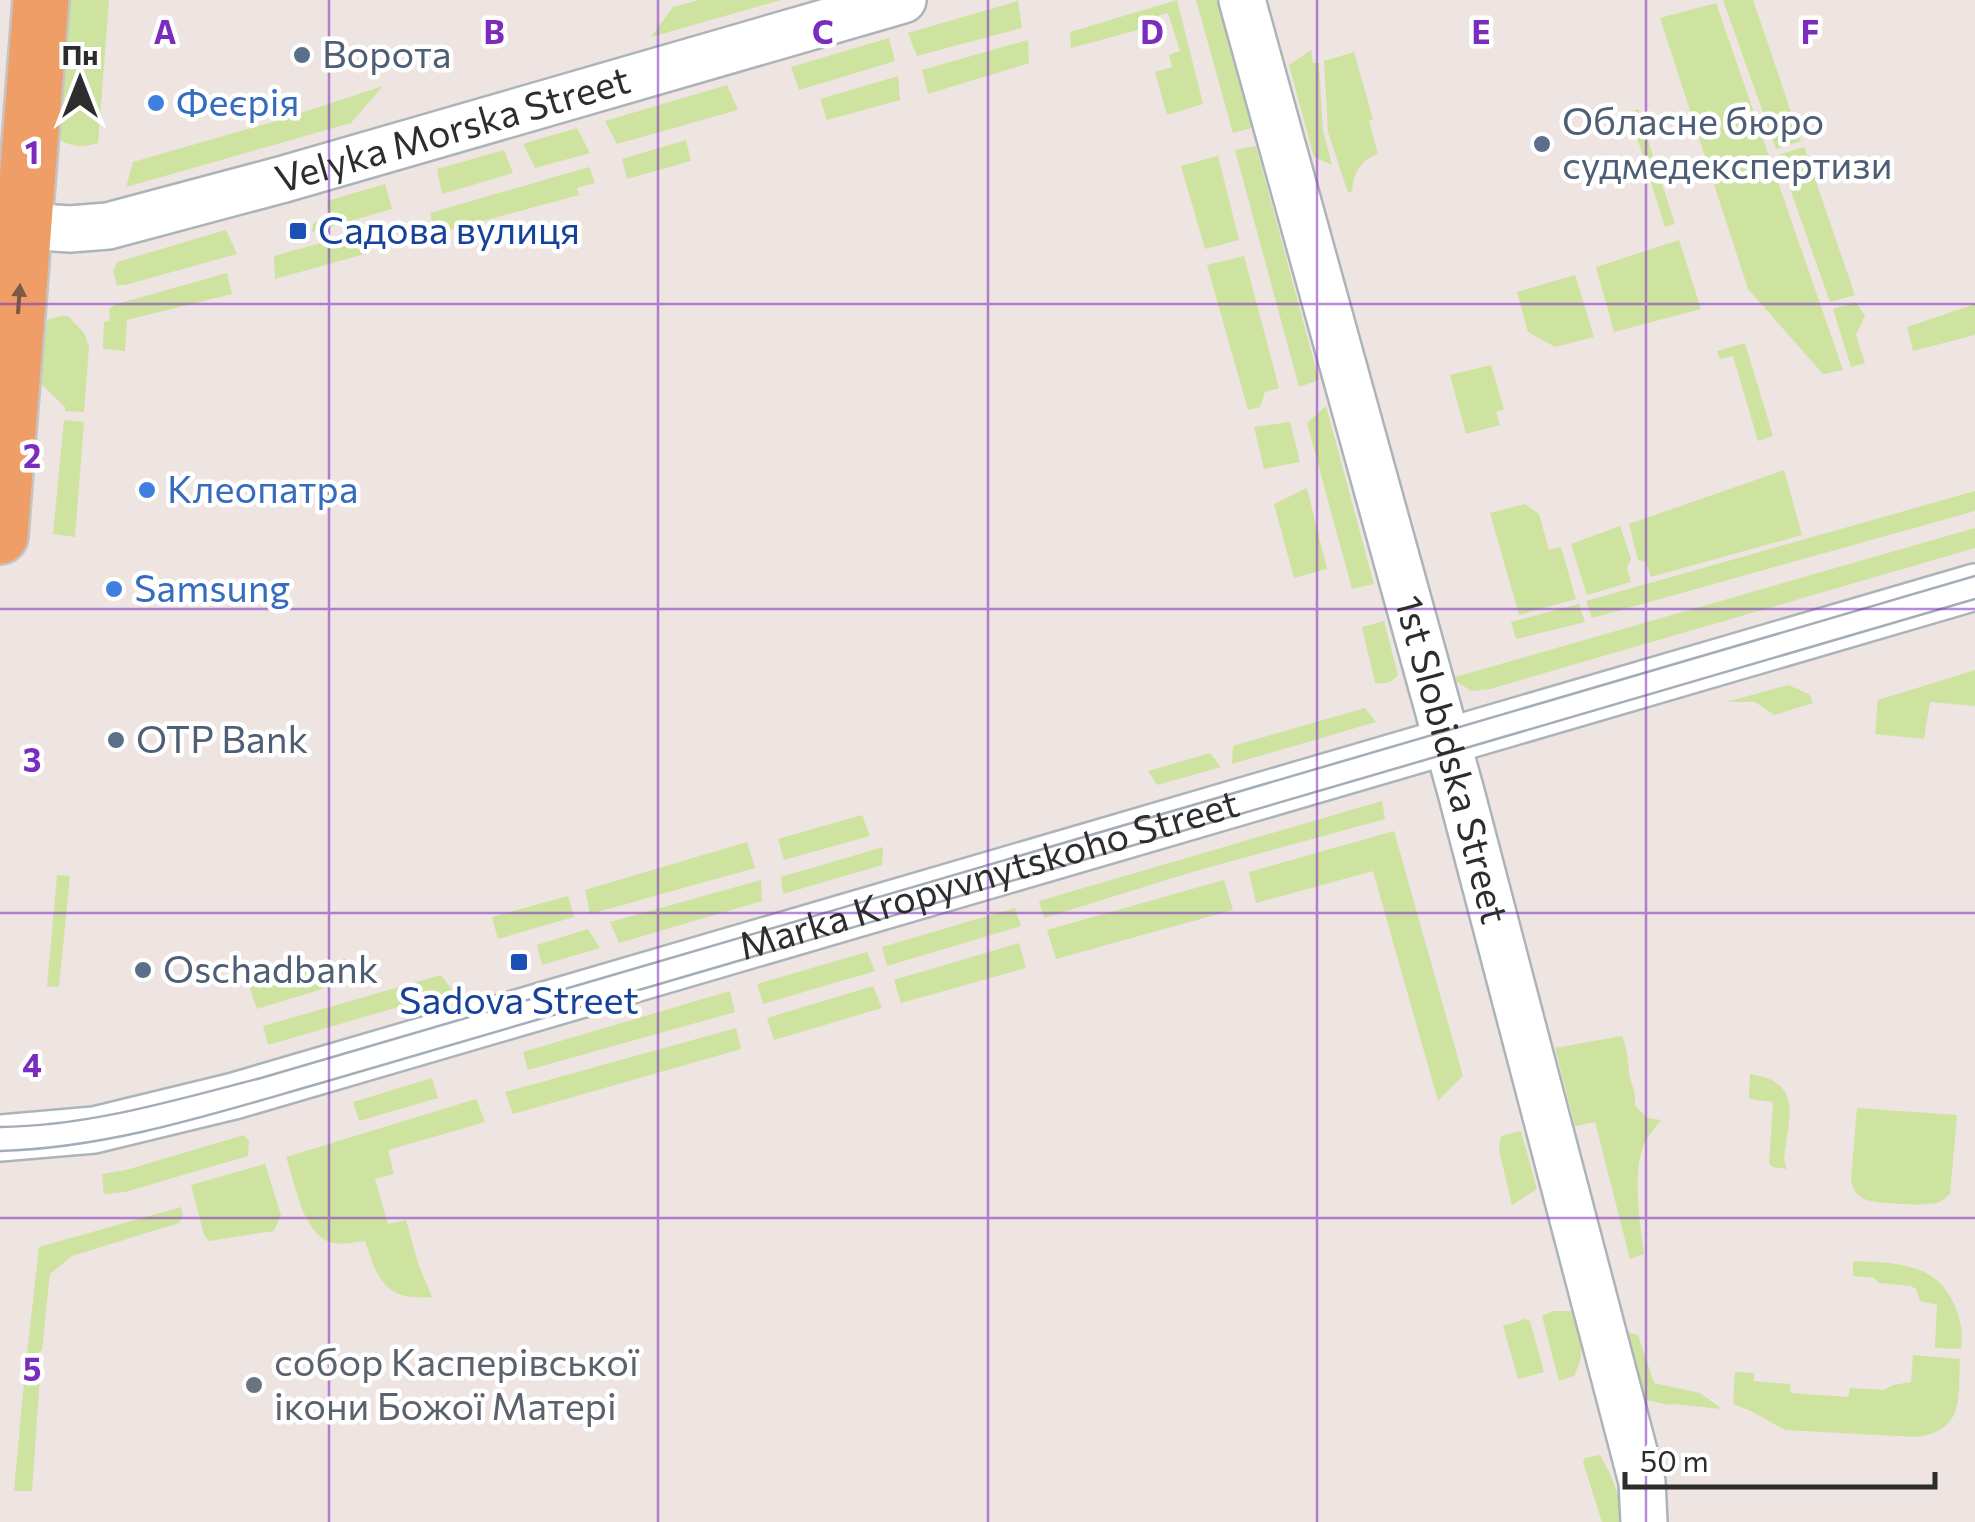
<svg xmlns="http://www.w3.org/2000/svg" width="1975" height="1522" font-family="Commissioner,sans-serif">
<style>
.green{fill:#cee39f}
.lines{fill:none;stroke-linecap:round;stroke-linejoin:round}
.minor-casing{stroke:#adb4b9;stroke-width:50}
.major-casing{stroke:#c4c4c4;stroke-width:60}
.minor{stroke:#fff;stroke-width:45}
.major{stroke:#ee9e66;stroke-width:55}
.tram{stroke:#a3adb7;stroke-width:2.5}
.oneway{fill:#7a5a44}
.grid{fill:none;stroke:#7b2cbf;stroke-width:2.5;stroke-opacity:0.55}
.service-dot{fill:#5c6f8a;stroke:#fff;stroke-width:4}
.shop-dot{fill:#3f7fe0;stroke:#fff;stroke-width:4}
.transit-dot{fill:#1a4fb4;stroke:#fff;stroke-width:4}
.worship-dot{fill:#6b7280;stroke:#fff;stroke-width:4}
.labels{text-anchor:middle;stroke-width:9;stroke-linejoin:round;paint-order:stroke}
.service-label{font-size:38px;fill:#4e5e75;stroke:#fff;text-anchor:start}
.shop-label{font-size:38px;fill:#366cbe;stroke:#fff;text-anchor:start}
.street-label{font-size:38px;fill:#2d2d2d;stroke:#fff}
.transit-label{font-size:38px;fill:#164399;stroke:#fff;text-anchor:start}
.worship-label{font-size:38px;fill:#5b616d;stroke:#fff;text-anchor:start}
.grid-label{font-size:32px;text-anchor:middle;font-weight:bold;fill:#7b2cbf;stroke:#fff;stroke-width:9;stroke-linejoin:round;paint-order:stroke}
</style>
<rect width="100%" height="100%" fill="#eee4e1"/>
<path class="green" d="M70,0H109L98,143C82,147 73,148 59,139Z
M699,0H781L651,37L673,7Z
M1177,0L1203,104L1167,115L1155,72L1172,67L1169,55L1180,51L1168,13L1154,17L1156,25L1071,48L1070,32Z
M1196,0H1217L1252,128L1233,133Z
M1723,0H1753L1801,141L1776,149Z
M1018,1L1022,28L917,56L908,33Z
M1716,3L1843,370L1823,374L1748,289L1660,18Z
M889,38L895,61L799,90L791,67Z
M1028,40L1029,63L928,94L922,70Z
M1311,50L1313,63H1319L1323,131L1332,165L1314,157L1289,65Z
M1354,52L1373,119L1369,121L1378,154C1360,161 1354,172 1352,191L1348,193L1328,132L1324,61Z
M898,76L900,100L827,120L820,99Z
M727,85L738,110L617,144L605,121Z
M383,86L351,123L126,187L133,162L283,119Z
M1638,109L1675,224L1665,227L1629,112Z
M577,128L590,153L535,168L523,144Z
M686,140L691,161L627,179L622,159Z
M1256,146L1319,380L1299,387L1235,150Z
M1804,147L1855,295L1830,302L1778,155Z
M504,150L513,173L442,194L437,169Z
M1218,156L1239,240L1205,249L1181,166Z
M589,167L595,183L577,188L579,195L435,234L430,213Z
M385,184L392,209L312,232L313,224L330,212L327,201Z
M226,230L237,254L125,285H117L113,271L117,262Z
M367,230L372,252L275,279L274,256Z
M1679,240L1701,309L1614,332L1596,267Z
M1244,256L1279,388L1265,392L1260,407L1248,410L1207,265Z
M227,273L232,294L127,320L125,351L103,349L104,322L110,321L109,309L117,304Z
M1575,275L1594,337L1555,347L1528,332L1517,292Z
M1856,302L1865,316L1856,335L1865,363L1851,367L1833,309Z
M1975,304V335L1913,351L1907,327Z
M60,316H68L84,333L89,347L84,412L65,411V407L40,383L47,320Z
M1745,343L1773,436L1758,441L1733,356L1720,359L1717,351Z
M1491,365L1504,409L1496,412L1500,425L1466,434L1450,375Z
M1326,406L1374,584L1352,589L1307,423Z
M64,420L84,422L75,537L53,534Z
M1290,422L1300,462L1264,469L1254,427Z
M1784,470L1802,535L1651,577L1646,562L1638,560L1629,524Z
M1307,488L1327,569L1294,578L1274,504Z
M1975,491V511L1592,618L1586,601Z
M1525,504L1539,514L1549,550L1561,547L1576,599L1519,615L1490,513Z
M1620,526L1631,559L1627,568L1631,582L1587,595L1571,544Z
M1975,528V548L1490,689L1471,691L1457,682L1455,677Z
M1579,604L1585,622L1516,639L1511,622Z
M1384,621L1398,675C1390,683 1387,684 1375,683L1362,627Z
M1975,670V706L1930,702L1924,739L1875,734L1878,700Z
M1788,685L1809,694L1813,703L1774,715L1755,702H1726Z
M1365,708L1376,722L1232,764L1233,746Z
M1210,753L1221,767L1157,785L1148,771Z
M1382,801L1385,819L1192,872L1044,918L1039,901Z
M862,815L870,836L784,860L778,839Z
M1394,831L1463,1076L1438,1101L1373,871L1256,903L1249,872Z
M747,842L755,868L590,914L585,890Z
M883,847L882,865L783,894L781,877Z
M57,875L70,876L59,987L47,986Z
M761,880L762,901L619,943L610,922Z
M1224,880L1233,910L1056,959L1047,930Z
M568,896L574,917L498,939L492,917Z
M1015,908L1021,926L887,966L882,947Z
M588,929L600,948L542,965L537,945Z
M1019,943L1026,968L901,1003L894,980Z
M867,952L875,971L763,1004L757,984Z
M345,958L351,980L257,1009L249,986Z
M441,975L453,991L268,1045L263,1026Z
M873,986L882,1008L774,1040L767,1018Z
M730,991L735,1012L528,1070L523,1052Z
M736,1028L741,1049L513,1114L505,1092Z
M1622,1036C1628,1051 1627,1056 1629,1071C1630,1085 1636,1086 1635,1105L1647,1118L1661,1120C1656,1126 1650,1133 1646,1140C1631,1167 1640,1224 1644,1254L1630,1259L1595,1122L1575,1126L1555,1048Z
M1750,1074C1805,1082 1788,1118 1784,1160L1787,1169L1772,1167L1769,1163L1773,1102L1749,1099Z
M432,1078L438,1098L359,1121L353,1102Z
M476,1099L485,1122L388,1150L394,1174L375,1179L388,1224L406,1220L418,1263L432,1297C385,1301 378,1280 365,1241C356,1242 343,1245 334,1243C303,1238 295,1182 286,1157Z
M1857,1108L1957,1115L1950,1194C1944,1199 1943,1201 1937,1203C1923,1206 1877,1204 1864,1199C1856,1195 1853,1189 1851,1180Z
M1521,1131L1537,1189L1512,1205L1499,1150L1501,1136Z
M244,1135L249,1141L248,1156L125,1192L104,1194L102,1174L126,1170Z
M265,1164L281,1215L274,1231L209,1241L204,1235L191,1185Z
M181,1207L183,1216L179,1223L72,1256L50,1274L42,1350L38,1353L27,1354L39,1247Z
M1853,1261C1892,1263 1934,1261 1953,1302C1961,1319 1963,1330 1961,1349L1935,1348L1937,1305L1920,1301L1916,1289L1911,1286L1879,1283L1874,1278L1853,1276Z
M1553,1311H1572C1581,1337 1587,1350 1574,1376L1559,1381L1542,1316Z
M1525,1319L1530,1321L1544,1372L1518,1379L1503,1326Z
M1627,1332L1638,1335L1654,1383L1700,1393L1722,1409L1674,1404C1663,1406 1655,1400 1644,1400Z
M1913,1355L1960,1359C1958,1398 1965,1431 1916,1437L1785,1430L1751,1411L1733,1404L1735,1372L1754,1373V1381L1790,1384L1791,1393L1848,1397L1850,1388L1884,1390L1893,1385L1911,1382Z
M25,1371L34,1373L40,1377L32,1491H14Z
M1600,1455C1613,1477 1620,1497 1624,1522H1602L1583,1462L1585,1458Z"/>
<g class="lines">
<defs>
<g id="minor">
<path id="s1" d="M1242,0L1461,792L1642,1482L1644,1522"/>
<path id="s2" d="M24,226L70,229L108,226L284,179L903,0"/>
<path id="s3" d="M0,1138L94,1130L234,1096L1975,587"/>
</g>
<path id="major" d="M0,536L41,0"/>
</defs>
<use href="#minor" class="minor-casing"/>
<use href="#major" class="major-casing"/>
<use href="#minor" class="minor"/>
<use href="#major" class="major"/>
<path class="tram" d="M0,1127C90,1126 175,1100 261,1078L1975,576
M0,1151C110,1148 216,1113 321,1083L1975,599"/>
</g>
<defs><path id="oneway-solid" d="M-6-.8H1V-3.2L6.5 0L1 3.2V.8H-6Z" transform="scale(2.5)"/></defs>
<use class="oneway" href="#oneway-solid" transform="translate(19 299) rotate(-86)"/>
<path class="grid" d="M329,0V1522M658,0V1522M988,0V1522M1317,0V1522M1646,0V1522M0,304H1975M0,609H1975M0,913H1975M0,1218H1975"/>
<g class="service-dot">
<circle cx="302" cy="55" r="10"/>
<circle cx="1542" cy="144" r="10"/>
<circle cx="116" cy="740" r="10"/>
<circle cx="143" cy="970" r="10"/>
</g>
<g class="shop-dot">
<circle cx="156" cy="103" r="10"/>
<circle cx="147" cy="490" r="10"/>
<circle cx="114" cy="589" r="10"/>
</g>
<g class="transit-dot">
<rect x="288" y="221" width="20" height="20" rx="5"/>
<rect x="509" y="952" width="20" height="20" rx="5"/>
</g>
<circle class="worship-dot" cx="254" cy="1385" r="10"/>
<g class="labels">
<g class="service-label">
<text x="322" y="68">Ворота</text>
<text x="1562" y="135">Обласне бюро<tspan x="1562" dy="44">судмедекспертизи</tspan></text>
<text x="136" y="753">OTP Bank</text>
<text x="163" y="983">Oschadbank</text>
</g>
<g class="shop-label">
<text x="176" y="116">Феєрія</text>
<text x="167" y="503">Клеопатра</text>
<text x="134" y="602">Samsung</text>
</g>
<g class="street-label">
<text dy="13" stroke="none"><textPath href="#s2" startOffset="442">Velyka Morska Street</textPath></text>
<text dy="13" stroke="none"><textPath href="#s1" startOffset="788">1st Slobidska Street</textPath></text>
<text dy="13" stroke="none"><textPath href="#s3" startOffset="1025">Marka Kropyvnytskoho Street</textPath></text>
</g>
<g class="transit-label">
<text x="318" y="244">Садова вулиця</text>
<text x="519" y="1014" text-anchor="middle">Sadova Street</text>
</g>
<g class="worship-label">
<text x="274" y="1376">собор Касперівської<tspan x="274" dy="44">ікони Божої Матері</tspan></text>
</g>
</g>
<g class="grid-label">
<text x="165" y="44">A</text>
<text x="494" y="44">B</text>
<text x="823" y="44">C</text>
<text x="1152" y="44">D</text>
<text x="1481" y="44">E</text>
<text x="1810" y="44">F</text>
<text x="32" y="164">1</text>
<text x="32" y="468">2</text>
<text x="32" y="772">3</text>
<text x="32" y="1077">4</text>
<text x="32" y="1381">5</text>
</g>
<g transform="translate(80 80)" stroke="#ffffff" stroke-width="8" paint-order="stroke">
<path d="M0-8L18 38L0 25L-18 38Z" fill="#2d2d2d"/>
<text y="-15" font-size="28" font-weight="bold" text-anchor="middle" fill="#2d2d2d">Пн</text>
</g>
<path d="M1625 1472v15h310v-15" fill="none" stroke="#2d2d2d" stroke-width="5"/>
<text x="1640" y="1472" font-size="30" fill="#2d2d2d" stroke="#ffffff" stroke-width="8" paint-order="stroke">50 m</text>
</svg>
